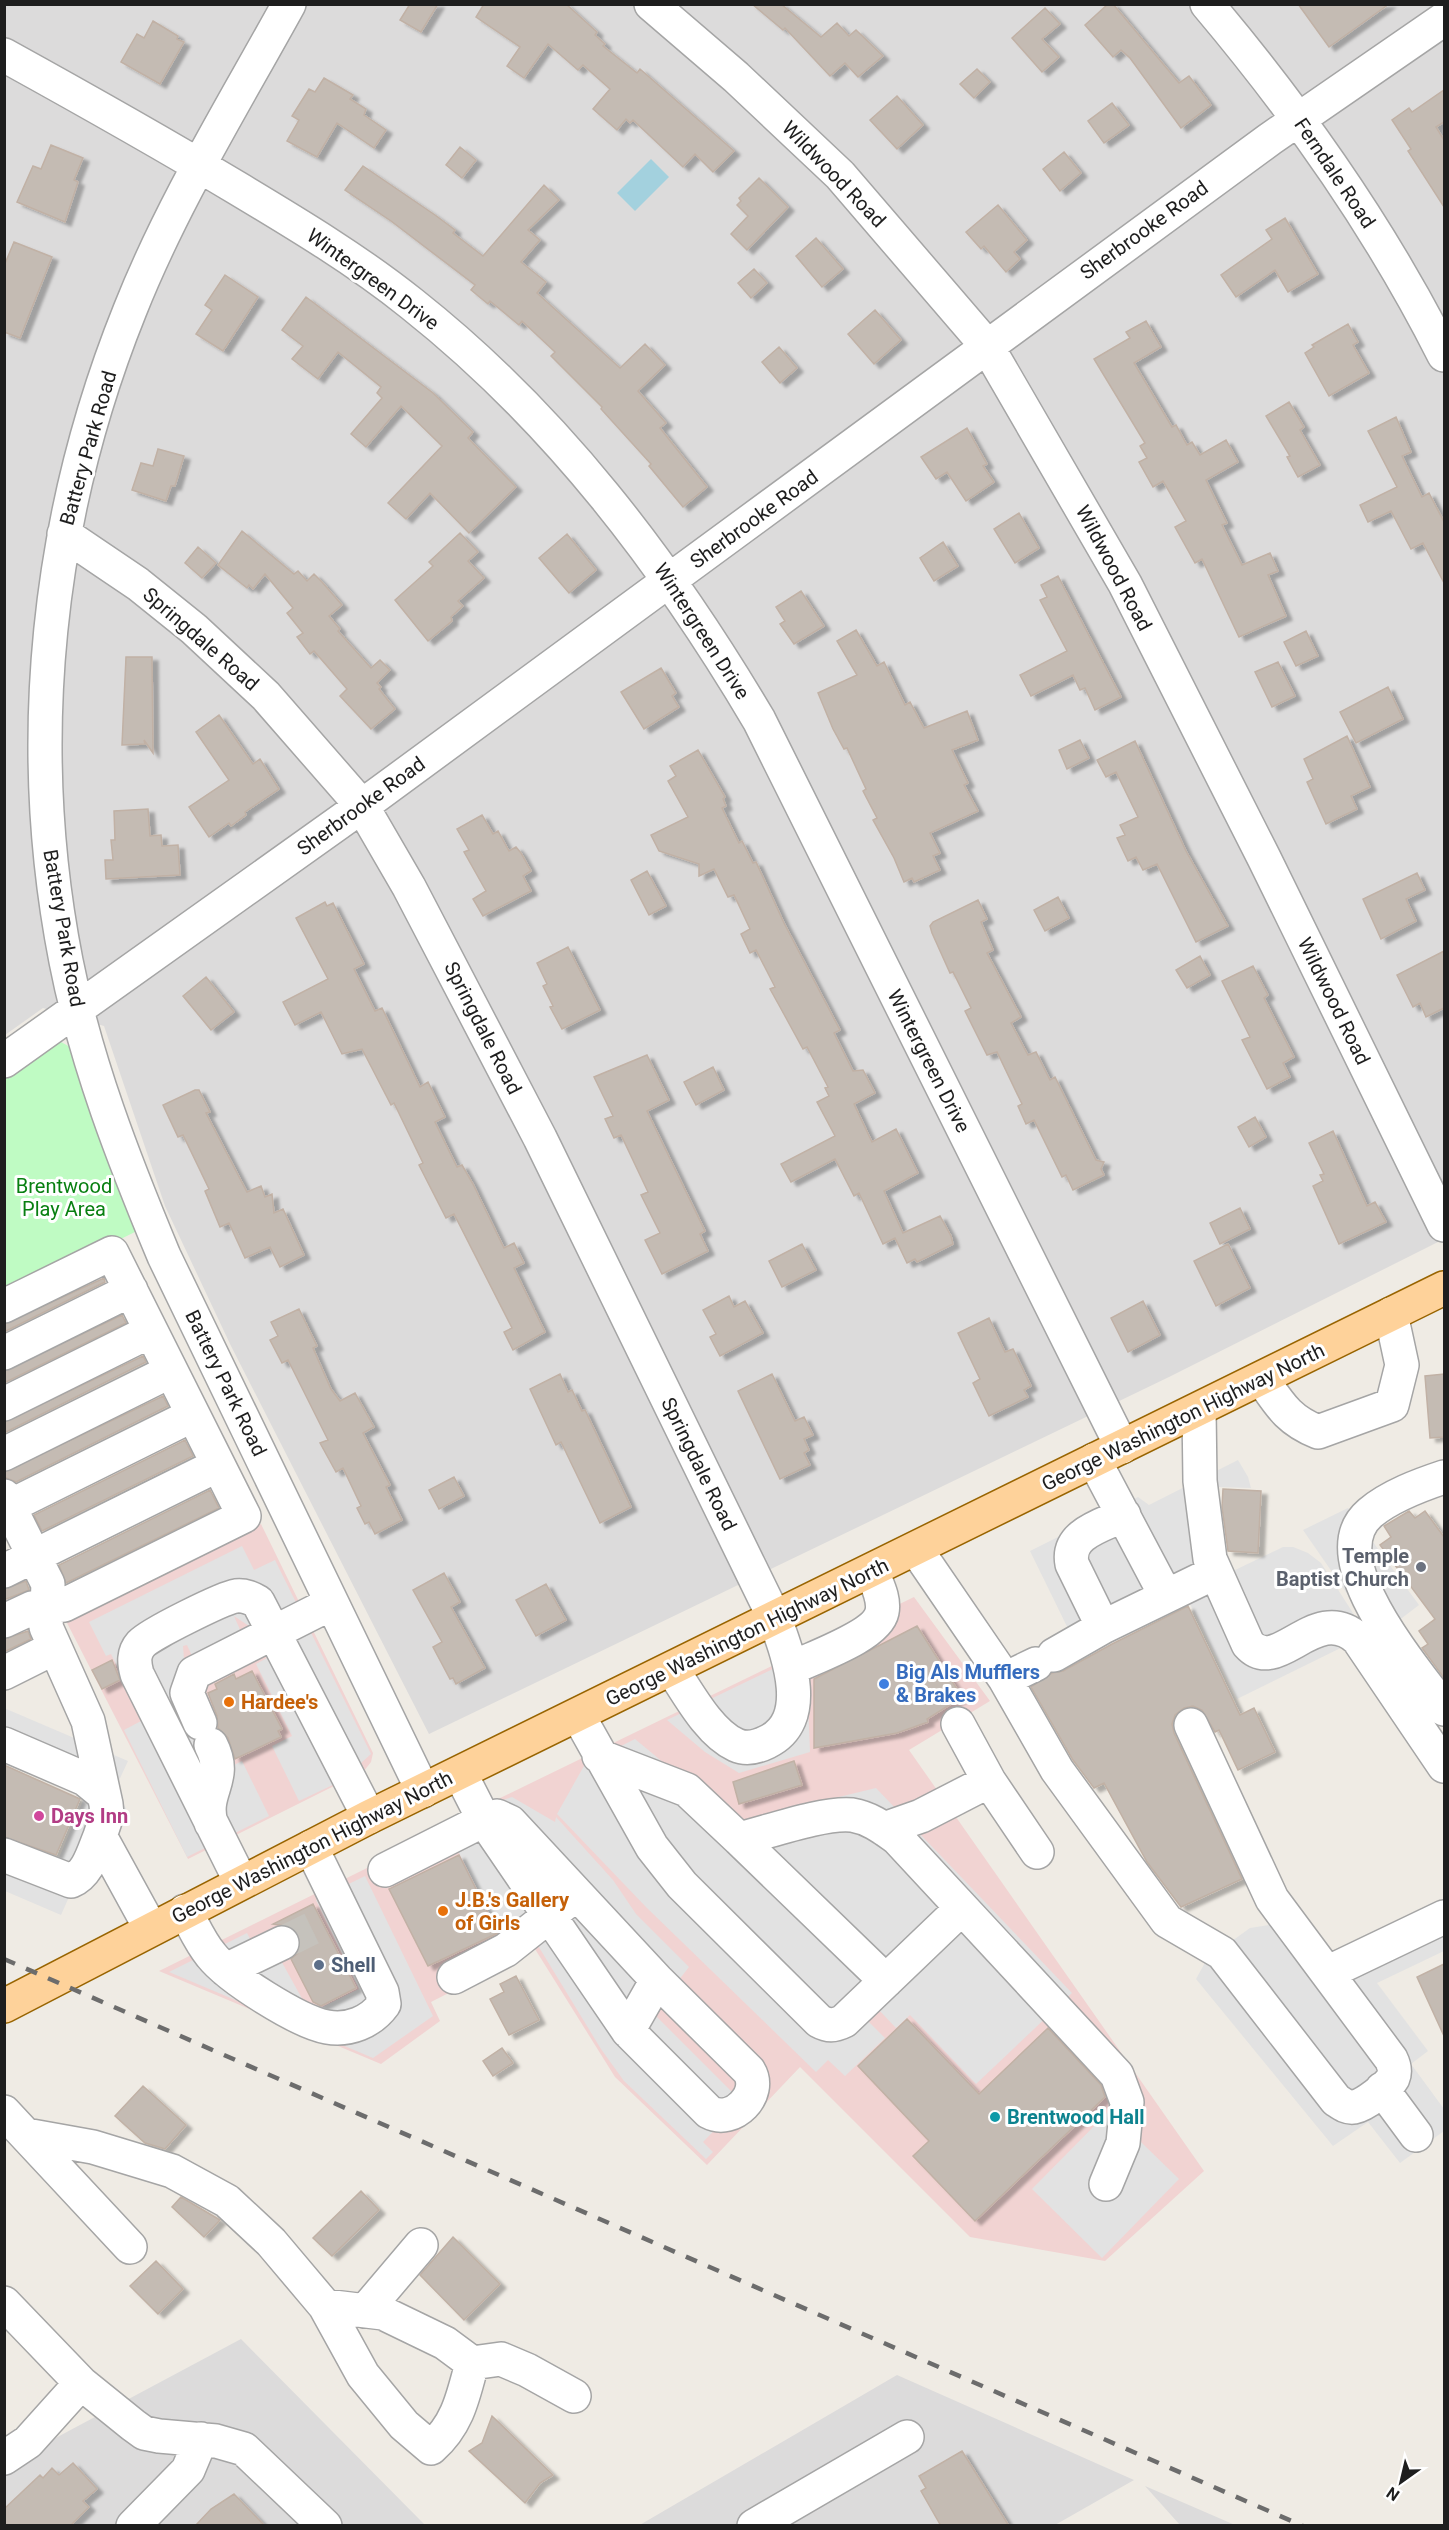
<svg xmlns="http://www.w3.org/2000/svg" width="1449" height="2530" font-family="Roboto,sans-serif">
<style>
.residential{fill:#dcdbdb}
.commercial{fill:#f1d3d2}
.park{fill:#bffbc3}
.parking{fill:#e2e2e2}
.water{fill:#a3d1de}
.building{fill:#c4bbb3;stroke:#c1b1a5;stroke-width:1.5;filter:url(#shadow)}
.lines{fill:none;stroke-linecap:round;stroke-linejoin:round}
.minor-tunnel{stroke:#c5c2bc;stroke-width:33;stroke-dasharray:33 16;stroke-linecap:butt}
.minor-casing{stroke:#a5a5a5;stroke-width:36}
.major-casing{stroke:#986400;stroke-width:36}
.minor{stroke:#fff;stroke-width:33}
.major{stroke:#fed29a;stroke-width:33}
.rail{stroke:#6c6c6c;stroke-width:4.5;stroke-dasharray:12 12;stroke-linecap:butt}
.worship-dot{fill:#6b7280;stroke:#fff;stroke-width:2}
.shop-dot{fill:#3f7fe0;stroke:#fff;stroke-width:2}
.food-dot{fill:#e8710a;stroke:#fff;stroke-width:2}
.hotel-dot{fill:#d1479c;stroke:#fff;stroke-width:2}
.service-dot{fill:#5c6f8a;stroke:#fff;stroke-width:2}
.culture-dot{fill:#0f9aa8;stroke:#fff;stroke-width:2}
.labels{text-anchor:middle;stroke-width:6;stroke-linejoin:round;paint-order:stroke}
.street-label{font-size:20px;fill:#1e1e1e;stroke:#fff}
.park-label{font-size:20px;fill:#087f11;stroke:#fff}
.worship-label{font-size:20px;font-weight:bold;fill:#5b616d;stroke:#fff;text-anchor:end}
.shop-label{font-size:20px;font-weight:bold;fill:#366cbe;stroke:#fff;text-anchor:start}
.food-label{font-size:20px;font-weight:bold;fill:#c56008;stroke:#fff;text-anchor:start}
.hotel-label{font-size:20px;font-weight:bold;fill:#b23c85;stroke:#fff;text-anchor:start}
.service-label{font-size:20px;font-weight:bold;fill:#4e5e75;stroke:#fff;text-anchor:start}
.culture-label{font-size:20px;font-weight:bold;fill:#0d838f;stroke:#fff;text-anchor:start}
</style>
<defs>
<filter id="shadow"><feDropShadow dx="6" dy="4" stdDeviation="1.5" flood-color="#0004"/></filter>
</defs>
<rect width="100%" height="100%" fill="#efebe4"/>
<path class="residential" d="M5,5H1444V1239L1169,1377L429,1734L231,1346L165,1206L104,1026L43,1008L5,1035Z
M241,2339L425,2525L5,2526V2465Z
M897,2375L1134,2480L1055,2525L638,2526Z
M1145,2486L1235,2525H1180Z"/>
<path class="commercial" d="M261,1524L373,1753L371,1762L364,1771L188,1859L65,1619Z
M914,1597L990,1701L909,1750L1204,2171L1105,2261L970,2237L800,2067L707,2165L615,2077L535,1949L431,2002L440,2021L381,2064L159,1971L365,1869L496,1800Z"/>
<path class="park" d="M54,1042H61L72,1048L141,1229L5,1296V1077Z"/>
<path class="parking" d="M1238,1460L1248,1477L1251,1488L1219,1487L1217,1530L1231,1572L1283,1547H1293L1308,1553L1321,1563L1367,1635L1237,1699L1187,1598L1079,1651L1030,1551L1138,1497L1149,1505Z
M1348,1508L1419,1605L1377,1637L1303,1530Z
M242,1546L254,1570L275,1560L371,1754L361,1763L360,1772L299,1801L272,1746L292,1736L256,1664L267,1658L252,1628L234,1616L241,1632L192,1656L187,1645L183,1646L184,1659L175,1698L203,1753L228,1768L242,1761L269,1816L187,1857L124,1730L143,1720L111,1654L106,1656L89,1622Z
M806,1653L810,1752L739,1773L705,1752L667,1720Z
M4,1708L128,1761L116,1787L128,1813L100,1880L69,1897L61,1915L5,1891V1844L56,1865L87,1791L5,1755Z
M635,1739L735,1822L876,1788L1072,1993L976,2084L910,2015L896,2028L878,2009L867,2020L885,2038L845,2076L828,2060L816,2072L646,1907L557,1814L585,1764Z
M512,1797L555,1822L556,1817L613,1880L636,1914L689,1967L653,2013L742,2102L703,2142L713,2152L706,2159L624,2081L601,2049L537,1944L508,1963L495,1936L499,1934L458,1851L387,1886L372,1859L490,1800L494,1803Z
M365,1876L433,2016L373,2058L169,1972L247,1933L263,1964L279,1957L310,2013L359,1989L316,1900Z
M1444,1903V1951L1377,1983L1428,2051L1411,2064L1444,2109V2131L1400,2163L1368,2122L1333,2146L1196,1979L1207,1959L1250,1928L1302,1920L1331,1960Z
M1109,2111L1179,2179L1102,2258L1032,2189Z"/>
<path class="water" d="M651,159L669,177L635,211L617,193Z"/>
<path class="building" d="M410,4H438L421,32L400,20Z
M484,4H566L597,32L595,35L605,44L603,46L637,73L640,69L734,151L713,172L695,154L683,167L633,120L630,123L626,119L617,130L593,109L610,89L583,65L578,70L548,44L524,78L507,66L520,47L476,17Z
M752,4H781L821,37L837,23L849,36L856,30L883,56L858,77L845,63L830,76L785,28L783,30Z
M1108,4H1113L1179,83L1189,76L1211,105L1181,128L1130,58L1121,50L1113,57L1085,25Z
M1298,4H1389L1329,47Z
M1045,8L1060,24L1042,39L1059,57L1042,72L1012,38Z
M153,21L178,36L177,39L184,42L160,84L121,62L137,34L144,38Z
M977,69L990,82L974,98L960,84Z
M324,78L353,95L350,99L366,109L364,115L386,130L374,148L337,123L317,157L287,141L299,120L292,116L309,89L315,92Z
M1444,90V122L1436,127L1444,140V207L1408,151L1411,149L1392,120L1409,108L1412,112Z
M897,96L923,125L897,149L870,120Z
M1112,103L1129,125L1104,143L1088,121Z
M51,145L83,158L74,180L78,182L65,222L17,202L33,166L41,169Z
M460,147L476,160L462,178L446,165Z
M1064,152L1081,173L1060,191L1043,169Z
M363,166L435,215L455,230L453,233L483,256L544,185L559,200L528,230L540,240L521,262L546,282L537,293L620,368L645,344L665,365L638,391L666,423L660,428L707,487L683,507L649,466L651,464L601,409L602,407L551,356L555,352L522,321L519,325L490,301L488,304L471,290L475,285L391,221L345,190Z
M759,178L788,207L747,250L731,234L748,216L737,205L741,201L739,198Z
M998,205L1027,240L1014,252L1020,259L1006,272L984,246L981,249L966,232Z
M1285,218L1318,274L1288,292L1275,270L1236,297L1221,275L1272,239L1266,230Z
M816,238L843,269L822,287L796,256Z
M14,242L52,257L20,338L4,332V266Z
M754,269L767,283L751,298L738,283Z
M225,275L258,297L223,351L196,334L212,310L205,305Z
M306,297L433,393L473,432L468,438L516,487L469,533L430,493L406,519L388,503L442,446L401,406L366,447L351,434L382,398L377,393L381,387L338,352L318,379L292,359L303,346L282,330Z
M875,310L901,340L874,364L848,334Z
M1146,321L1161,347L1134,363L1172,427L1176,425L1187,445L1192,442L1200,455L1226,440L1238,462L1206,480L1227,523L1222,525L1242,565L1270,553L1278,571L1268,575L1286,616L1239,637L1202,559L1195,563L1175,527L1186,521L1163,481L1153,487L1139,462L1147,458L1140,446L1145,443L1094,359L1130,338L1126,332Z
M1348,324L1358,342L1353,345L1369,373L1329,396L1305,353L1314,347L1312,345Z
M779,347L797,368L780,383L762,362Z
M1289,402L1304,427L1300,430L1320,465L1298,477L1287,457L1290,456L1266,416Z
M1396,417L1411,452L1402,456L1422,497L1429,493L1444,522V583L1423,543L1411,549L1391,511L1368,522L1360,505L1397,487L1368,431Z
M967,428L987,464L983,466L994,482L966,501L947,472L936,479L921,457Z
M158,449L184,456L175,486H171L166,501L132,490L141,463L153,466Z
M1019,513L1039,548L1015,563L994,529Z
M242,531L294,574L298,571L307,581L314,574L322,582L342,605L329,616L340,629L338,631L371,668L380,660L390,670L377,683L381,687L379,689L395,709L371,729L340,696L347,689L314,651L310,654L297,637L303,633L287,613L293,608L265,574L253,589L249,585L247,588L218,565Z
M460,533L478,552L468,561L484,578L458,601L463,606L451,617L452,621L428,641L395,600L433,566L429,562Z
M567,534L596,570L569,593L539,558Z
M943,542L958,566L934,581L920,558Z
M198,547L216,563L202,578L185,563Z
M1058,576L1121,697L1095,710L1085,688L1080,690L1073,675L1031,696L1020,675L1067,651L1040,600L1047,597L1041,585Z
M801,591L824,626L794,644L780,624L785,621L776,607Z
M856,630L877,666L884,662L905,705L910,702L924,728L967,711L978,740L952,750L968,783L964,785L978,811L930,833L940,853L933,856L940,870L914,882L912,878L904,882L894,858L873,820L877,818L863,791L866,789L847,748L844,749L833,729L818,693L857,675L837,641Z
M1306,631L1318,656L1296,666L1284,642Z
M126,657H152L153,753L144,740L145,744L122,745Z
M1278,662L1295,696L1272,707L1255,672Z
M661,668L676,693L672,696L679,707L644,729L621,692Z
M1388,687L1403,719L1356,743L1340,712Z
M219,715L253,764L260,759L279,789L245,812L246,815L231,826L229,823L209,837L189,807L229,780L196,732Z
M1347,736L1370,787L1351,796L1357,809L1326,824L1307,782L1313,779L1304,759Z
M1080,740L1089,758L1067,769L1059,750Z
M1135,741L1186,851L1228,926L1196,942L1157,864L1143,870L1136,857L1128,861L1117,838L1125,835L1120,825L1138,817L1116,772L1106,777L1097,760Z
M698,750L725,797L723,799L726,806L722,808L739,843L742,841L753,863L756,862L784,923L840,1030L834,1033L853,1071L863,1070L875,1093L854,1104L872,1142L896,1129L918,1173L884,1191L903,1233L940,1216L951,1236L953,1244L917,1262L915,1259L907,1263L895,1238L883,1244L859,1193L854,1196L835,1159L791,1182L781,1164L835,1136L817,1102L829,1096L825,1088L828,1087L807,1047L803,1049L780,1007L770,989L775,987L756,950L750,953L741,934L750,929L734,895L728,897L714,869L699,876V864L659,851L651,835L688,817L668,781L676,776L670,766Z
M148,809L150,836L161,835L162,846L178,845L180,875L106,879L105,860H113L111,840H115L114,811Z
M482,815L493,834L498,831L509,851L516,847L521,853L531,871L523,876L531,891L483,916L473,899L486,891L464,852L469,850L457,829Z
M647,871L666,906L649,915L631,880Z
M1417,873L1425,890L1406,899L1416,921L1381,939L1363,899Z
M1058,897L1069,918L1045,931L1034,910Z
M978,900L987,919L981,922L993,950L987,953L1021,1017L1011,1023L1028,1055L1036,1052L1050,1080L1055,1077L1096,1160L1104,1162L1101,1169L1104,1175L1073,1190L1066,1175L1062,1177L1034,1120L1026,1124L1018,1106L1022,1104L997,1052L987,1055L965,1011L971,1008L953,972L950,973L932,933L930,926L933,922Z
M325,902L327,906L333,903L364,964L354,969L375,1011L382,1008L420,1087L428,1082L445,1117L435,1122L457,1167L462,1165L473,1184L504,1248L514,1243L524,1263L514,1268L545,1332L513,1350L504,1332L512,1328L454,1214L446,1218L419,1165L423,1163L394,1103L391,1105L362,1049L342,1054L321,1012L295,1025L283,1002L328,979L296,918Z
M568,947L600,1010L562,1029L550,1007L553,1006L543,986L547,984L537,963Z
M1444,951V1008L1426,1017L1420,1003L1413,1007L1397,975Z
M1200,956L1210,975L1187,988L1176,970Z
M1253,966L1268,995L1264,998L1294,1057L1283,1063L1290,1077L1267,1089L1242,1040L1250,1037L1222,981Z
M206,977L234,1012L211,1030L183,996Z
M647,1055L669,1100L647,1111L705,1231L700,1234L708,1251L662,1274L645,1240L660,1233L641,1195L648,1192L621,1135L614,1138L605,1119L613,1116L594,1077Z
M713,1067L724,1090L696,1105L684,1082Z
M195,1090H199L210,1112L206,1113L247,1192L261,1186L265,1197L272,1194L274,1213L283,1209L304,1255L280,1267L270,1247L245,1258L229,1223L220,1227L205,1191L209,1189L183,1135L178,1137L163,1105Z
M1255,1117L1266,1137L1249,1147L1238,1127Z
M1333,1131L1367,1206L1375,1202L1386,1222L1339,1244L1313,1186L1323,1181L1320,1175L1324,1174L1309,1143Z
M1240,1208L1250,1229L1220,1244L1210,1223Z
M802,1244L816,1270L782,1287L769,1261Z
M1228,1244L1250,1288L1216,1306L1194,1261Z
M104,1278L105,1282L4,1332V1324Z
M729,1296L734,1307L745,1301L763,1333L720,1356L710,1337L716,1334L703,1310Z
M1143,1301L1160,1335L1128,1352L1111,1318Z
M299,1309L317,1346L313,1348L331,1389L340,1401L355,1393L374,1427L363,1433L390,1485L386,1487L402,1520L375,1534L369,1522L365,1524L357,1508L361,1506L343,1468L336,1472L320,1443L328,1440L288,1360L282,1363L270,1340L278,1336L271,1322Z
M122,1315L126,1323L4,1383V1371Z
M989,1318L1005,1352L1013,1349L1031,1386L1024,1390L1028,1397L989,1416L973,1383L980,1379L958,1333Z
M143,1356L146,1362L4,1433V1422Z
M560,1374L568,1392L572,1390L582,1411L585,1410L631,1507L600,1523L561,1442L556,1445L530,1389Z
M772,1374L795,1421L804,1417L813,1435L804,1439L809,1450L804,1453L810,1465L780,1479L738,1391Z
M1444,1374V1437L1430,1438L1425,1376Z
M163,1396L168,1406L16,1482L4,1477V1472Z
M185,1440L193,1456L42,1531L34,1515Z
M454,1477L464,1496L439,1509L429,1490Z
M1223,1489L1261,1491L1258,1553L1228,1551L1222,1507Z
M210,1490L219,1508L66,1583L59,1565Z
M1409,1511L1415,1518L1425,1511L1444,1537V1678L1422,1648L1428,1644L1419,1631L1435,1619L1380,1545L1391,1537L1384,1526Z
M444,1573L460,1602L451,1607L485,1668L456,1684L453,1678L450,1679L433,1647L442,1642L413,1590Z
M26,1581L29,1590L4,1600V1589Z
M546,1584L566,1620L536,1636L516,1600Z
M1188,1606L1240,1715L1254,1708L1275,1752L1238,1770L1219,1730L1215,1732L1202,1710L1193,1706L1184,1708L1175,1715L1172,1724L1174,1733L1242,1879L1181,1907L1147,1862L1104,1783L1094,1788L1073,1760L1031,1687L1052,1673L1063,1671L1112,1644Z
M917,1626L962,1697L927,1719L928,1722L897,1733L814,1748V1679Z
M28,1631L31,1639L4,1652V1639Z
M112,1660L120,1680L102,1689L92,1670Z
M252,1671L282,1729L278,1731L281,1737L235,1759L228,1738L218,1728L217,1716L208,1693L217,1689L215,1684L234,1674L236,1679Z
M794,1761L802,1785L739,1804L733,1782Z
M4,1765L80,1799L56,1855L4,1837Z
M459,1855L498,1933L428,1966L389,1889Z
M313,1904L356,1988L321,2006L313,2002L291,1959L298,1953L301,1945L299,1934L292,1927L273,1924Z
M1444,1964V2036L1417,1977Z
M516,1976L539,2020L509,2035L490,1999L504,1992L500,1984Z
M907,2019L979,2094L1048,2028L1101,2085L1105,2097L975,2221L913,2156L929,2141L858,2066Z
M502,2048L513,2063L493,2076L483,2061Z
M143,2086L186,2125L165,2149L145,2143L115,2116Z
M361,2191L379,2210L332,2256L313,2238Z
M181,2197L220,2220L204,2237L172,2207Z
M453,2237L500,2284L464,2320L420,2275Z
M156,2261L183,2289L158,2314L130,2286Z
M492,2416L553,2475L540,2483L525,2503L469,2451L482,2443Z
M962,2451L1009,2526H941L921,2491L926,2488L919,2476Z
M73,2463L97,2489L83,2501L89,2507L70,2526H4V2509L40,2475L43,2478L52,2468L59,2475Z
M234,2494L265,2526H195L211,2509Z"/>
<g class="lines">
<path class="minor-tunnel" d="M282,1943L323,1923"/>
<defs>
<path id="minor" d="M289,4C234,104 172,204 130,310C47,516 23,742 66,961C86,1063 124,1160 164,1256L423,1791
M651,4L736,77L840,175L987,346L1125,584L1264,858L1444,1225
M1207,4C1299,113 1380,228 1444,355
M4,55C82,98 160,142 237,188C297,224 357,260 412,304C556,418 666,563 759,720L1122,1447
M64,534L138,584L194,629L266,696L362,806L409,887L540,1138L775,1619C788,1655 813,1720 767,1742C757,1747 747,1750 736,1745C709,1733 688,1693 672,1669
M4,1061L362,806L1270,139L1444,19
M4,1306L112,1253L244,1516L64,1605L32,1608L4,1621
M4,1353L131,1290
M1262,1379C1280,1405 1288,1420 1318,1432L1392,1405L1402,1365L1391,1314
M4,1404L151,1331
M1199,1410L1200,1481L1210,1559L1248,1644C1278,1678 1315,1600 1358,1639L1444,1766
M4,1454L171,1371
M1094,1460L1166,1596
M1444,1477C1420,1485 1390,1496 1370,1513C1317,1558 1417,1671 1444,1709
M4,1496L48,1584L46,1627L88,1721L106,1804L107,1815L100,1836L151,1929
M4,1509L193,1415
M916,1549L1005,1679L1057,1770L1167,1921L1222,1953L1336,2100C1342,2104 1347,2108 1354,2107C1365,2105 1388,2087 1393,2078C1396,2071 1394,2065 1391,2059L1327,1973L1444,1917
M4,1571L218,1465
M1103,1627L1072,1564C1066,1534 1101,1526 1124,1515
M1054,1655L1103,1627L1214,1573
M792,1668C814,1657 877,1636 882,1612C885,1598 876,1583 872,1571
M4,1673L54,1648
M1005,1679L1036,1664
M578,1715L652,1847L682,1885L819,2021C828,2026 834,2026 844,2021L962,1908
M200,1723L187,1693L194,1673L332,1603
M958,1724L989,1781L1037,1852
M1191,1725L1272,1899L1327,1973
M4,1744L85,1779L102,1793
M211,1745C229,1780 202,1791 211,1823
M599,1756L687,1790L739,1839C768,1832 824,1812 852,1815C870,1818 883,1828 897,1838L1117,2075L1127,2102L1123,2143L1106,2184
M884,1829L921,1816L989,1781
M739,1839L886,1981
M4,1855L71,1881C88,1874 93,1853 100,1836
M385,1870L484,1820L497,1816L510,1822L657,1980L749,2071C763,2094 733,2125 709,2112L628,2031L484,1820L460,1773
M241,1882L137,1674C134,1663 133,1653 141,1644C150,1634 223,1598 236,1596C245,1595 251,1598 258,1602L369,1817
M185,1911C193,1925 200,1942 211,1955C229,1978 299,2022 327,2027C349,2031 371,2022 384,2004L382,1992L311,1847
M226,1970L282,1943
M454,1977L506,1950L564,1904
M628,2031L657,1980
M1382,2089L1416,2135
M4,2112L130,2247
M26,2135L93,2147L172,2171L227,2201L271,2242L325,2306L363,2375L404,2425L431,2448C458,2424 463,2397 472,2363L445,2343L383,2313L325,2306
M4,2303L81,2383L133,2425L144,2433L159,2436L216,2441L244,2449L325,2526
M365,2311L421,2245
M472,2363L501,2359L527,2370L574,2396
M4,2458L28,2442L81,2383
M133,2526L188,2470L201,2439
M754,2526L907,2437"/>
<path id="major" d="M4,2006L369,1817L1444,1288"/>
</defs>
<use href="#minor" class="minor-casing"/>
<use href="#major" class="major-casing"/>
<use href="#minor" class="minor"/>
<use href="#major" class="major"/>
<path class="rail" d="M4,1959L1303,2526"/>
</g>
<circle class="worship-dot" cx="1421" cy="1567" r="6"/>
<circle class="shop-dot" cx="884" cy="1684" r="6"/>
<g class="food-dot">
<circle cx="229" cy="1702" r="6"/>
<circle cx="443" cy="1911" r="6"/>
</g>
<circle class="hotel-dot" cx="39" cy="1816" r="6"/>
<circle class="service-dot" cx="319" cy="1965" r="6"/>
<circle class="culture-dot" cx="995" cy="2117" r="6"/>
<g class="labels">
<g class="street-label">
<text transform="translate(1335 173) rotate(56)" y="7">Ferndale Road</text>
<text transform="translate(834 174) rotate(46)" y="7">Wildwood Road</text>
<text transform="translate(1144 230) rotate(-36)" y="7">Sherbrooke Road</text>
<text transform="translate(373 279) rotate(36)" y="7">Wintergreen Drive</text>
<text transform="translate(88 448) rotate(-74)" y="7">Battery Park Road</text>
<text transform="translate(754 519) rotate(-36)" y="7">Sherbrooke Road</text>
<text transform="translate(1114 568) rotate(62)" y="7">Wildwood Road</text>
<text transform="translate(702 631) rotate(57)" y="7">Wintergreen Drive</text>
<text transform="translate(201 639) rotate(41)" y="7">Springdale Road</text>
<text transform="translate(361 806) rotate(-36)" y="7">Sherbrooke Road</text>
<text transform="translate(64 928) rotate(80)" y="7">Battery Park Road</text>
<text transform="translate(1334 1001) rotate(64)" y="7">Wildwood Road</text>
<text transform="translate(483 1028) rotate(63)" y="7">Springdale Road</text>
<text transform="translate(929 1061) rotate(63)" y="7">Wintergreen Drive</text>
<text transform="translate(226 1383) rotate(64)" y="7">Battery Park Road</text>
<text transform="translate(1183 1417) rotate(-26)" y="7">George Washington Highway North</text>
<text transform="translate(699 1464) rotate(64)" y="7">Springdale Road</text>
<text transform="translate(747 1632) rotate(-26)" y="7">George Washington Highway North</text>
<text transform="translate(312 1847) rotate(-27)" y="7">George Washington Highway North</text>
</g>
<g class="park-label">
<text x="64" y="1193">Brentwood<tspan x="64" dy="23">Play Area</tspan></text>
</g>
<g class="worship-label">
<text x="1409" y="1563">Temple<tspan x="1409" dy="23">Baptist Church</tspan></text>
</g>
<g class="shop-label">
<text x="896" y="1679">Big Als Mufflers<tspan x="896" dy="23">&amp; Brakes</tspan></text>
</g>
<g class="food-label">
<text x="241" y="1709">Hardee's</text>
<text x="455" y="1907">J.B.'s Gallery<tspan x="455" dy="23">of Girls</tspan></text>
</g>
<g class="hotel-label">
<text x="51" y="1823">Days Inn</text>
</g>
<g class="service-label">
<text x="331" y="1972">Shell</text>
</g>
<g class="culture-label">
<text x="1007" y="2124">Brentwood Hall</text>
</g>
</g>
<rect width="1449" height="2530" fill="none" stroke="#1e1e1e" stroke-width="12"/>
<g transform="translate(1401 2482) rotate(214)" stroke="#ffffff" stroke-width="4.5" paint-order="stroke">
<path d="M0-4.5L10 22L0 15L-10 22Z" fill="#1e1e1e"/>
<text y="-9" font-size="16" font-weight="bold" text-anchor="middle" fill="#1e1e1e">N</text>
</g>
</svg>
